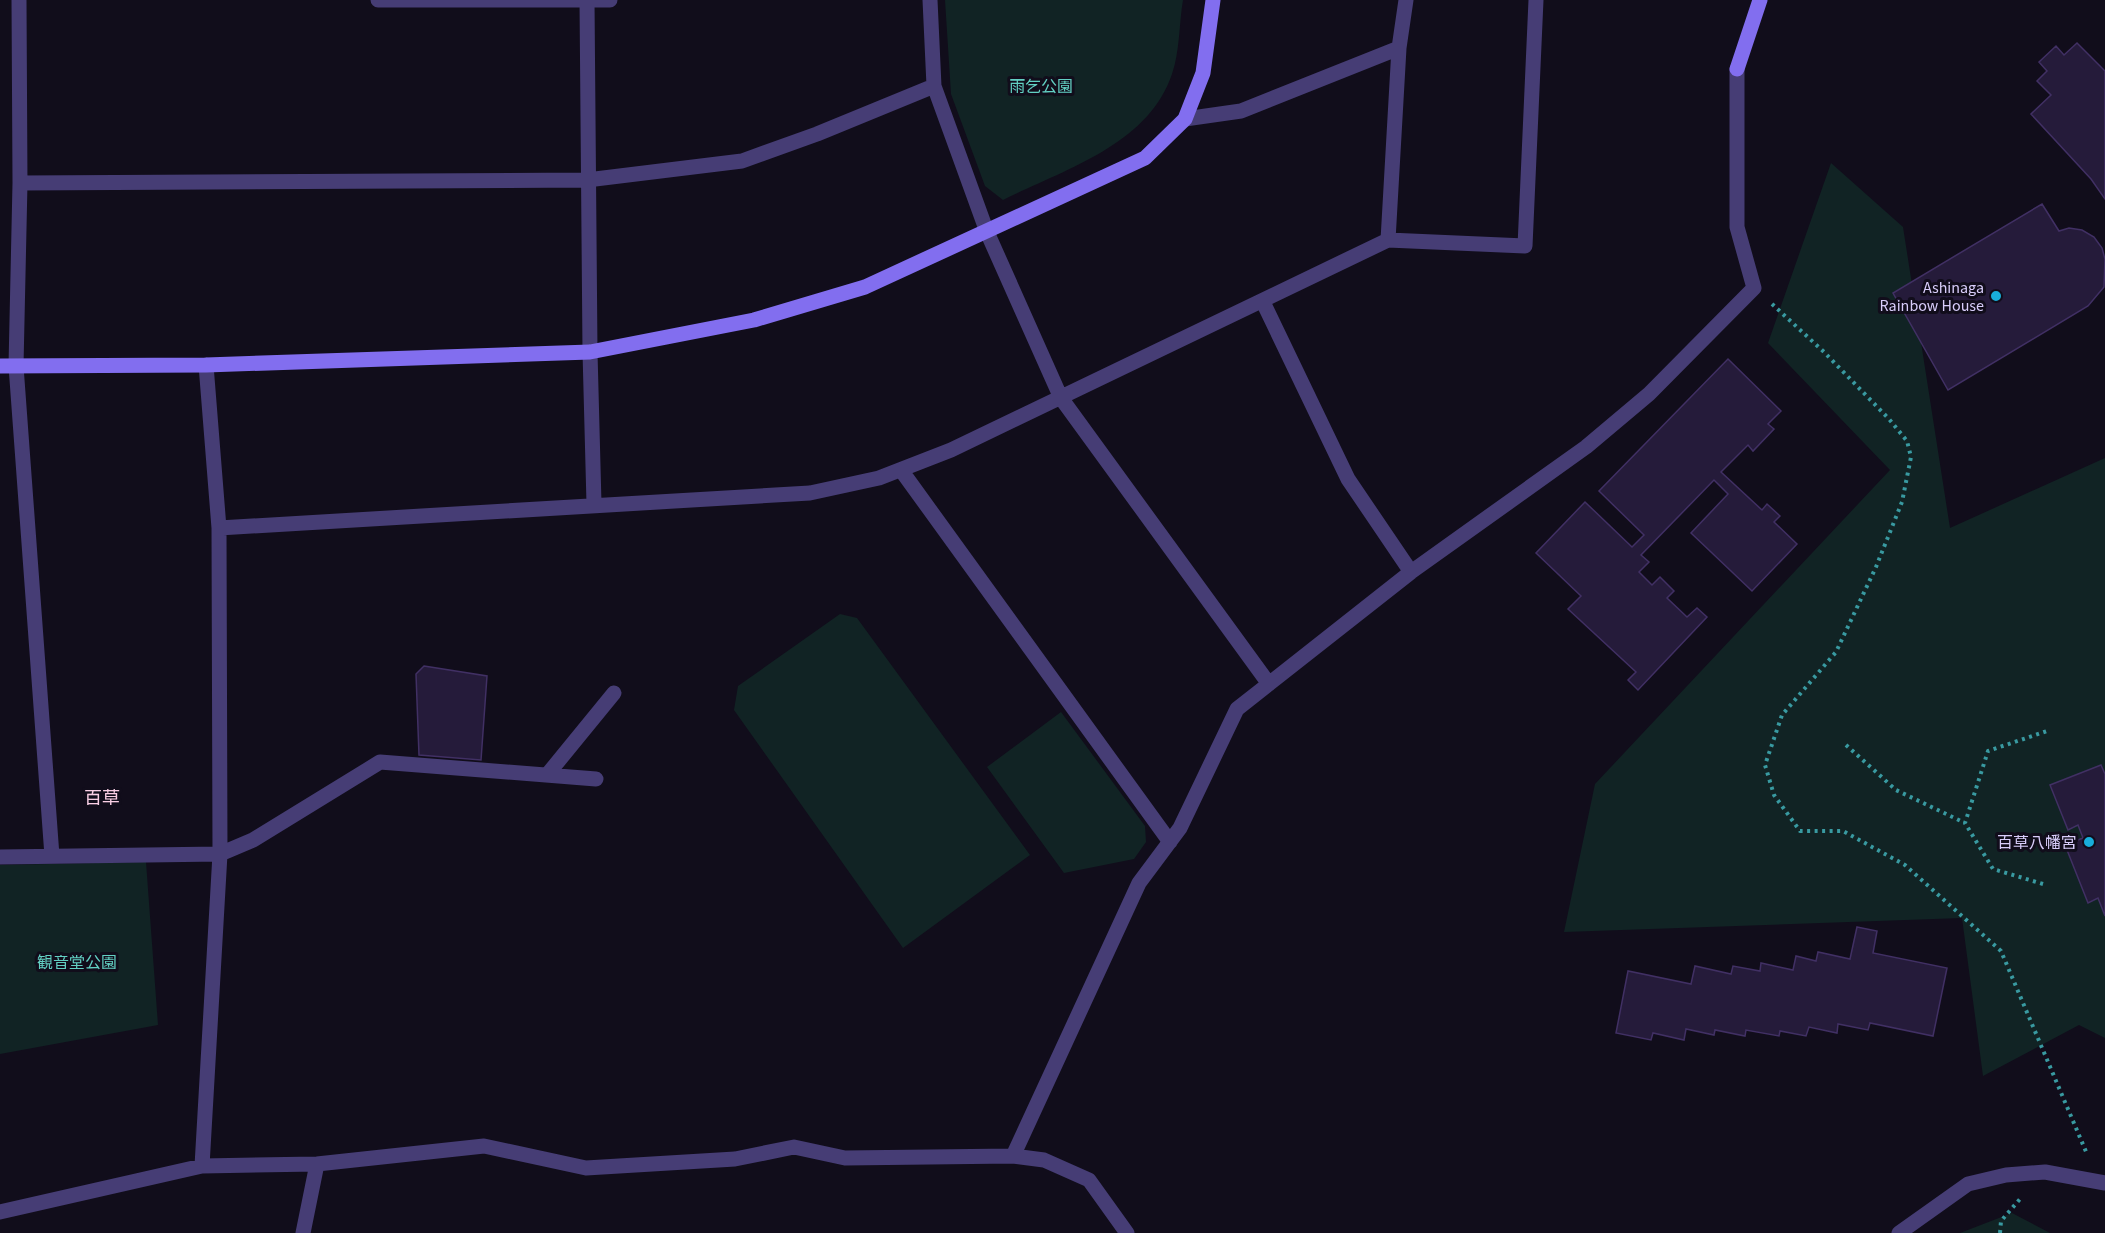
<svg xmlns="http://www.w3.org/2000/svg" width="2105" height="1233" font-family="'Source Sans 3','Noto Sans JP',sans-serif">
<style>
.green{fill:#112324}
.building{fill:#251b3a;stroke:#413064;stroke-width:1.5}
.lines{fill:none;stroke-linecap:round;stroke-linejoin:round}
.path{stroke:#399aa1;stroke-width:4;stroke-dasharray:3 4.5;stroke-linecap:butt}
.street{stroke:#463d75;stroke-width:15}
.secondary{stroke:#826eef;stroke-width:15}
.poi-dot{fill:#18aedb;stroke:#110d1b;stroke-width:2}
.labels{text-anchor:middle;stroke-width:6;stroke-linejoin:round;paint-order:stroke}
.park-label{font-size:16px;fill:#62d0c3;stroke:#110d1b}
.poi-label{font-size:16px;fill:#d8cdfa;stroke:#110d1b;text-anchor:end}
.neighbourhood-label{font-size:18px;fill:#facfe5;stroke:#110d1b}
</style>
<rect width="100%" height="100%" fill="#110d1b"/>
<path class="green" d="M945,0H1183C1179,23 1180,51 1172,74C1148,145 1065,169 1003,200L985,186L951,94Z
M1831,163L1903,227L1950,528L2105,458V1038L2079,1025L1983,1076L1962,918L1564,932L1595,784L1890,470L1768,343Z
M840,614L857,618L1030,855L903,948L734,710L738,686Z
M1061,712L1145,826L1146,842L1134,859L1064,873L987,767Z
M146,862L158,1025L0,1054V865Z
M2012,1213L2050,1233H1960Z"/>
<path class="building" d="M2077,43L2105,71V199L2091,179L2031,114L2051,95L2037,81L2047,71L2039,62L2056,46L2064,55Z
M2042,204L2059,231L2069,228L2082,230L2094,237L2102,248L2105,259L2104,287L2088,306L1948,390L1893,293Z
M1728,359L1781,411L1768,424L1774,429L1753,451L1748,445L1721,472L1762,510L1767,504L1780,516L1774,522L1797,544L1752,591L1691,533L1728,494L1714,480L1641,555L1649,562L1639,572L1652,585L1660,577L1674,591L1667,598L1687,617L1697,608L1707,617L1638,690L1628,680L1636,672L1568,609L1581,596L1536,553L1585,502L1632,547L1644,535L1599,491Z
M424,666L487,676L481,760L419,755L416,674Z
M2101,765L2105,774V916L2098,898L2088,903L2065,845L2083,838L2078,825L2068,830L2050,785Z
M1857,927L1877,931L1873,953L1947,968L1933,1036L1870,1023L1868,1030L1838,1024L1837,1033L1809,1027L1806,1036L1780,1031L1779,1036L1746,1030L1745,1036L1715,1030L1714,1035L1686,1029L1684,1040L1653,1033L1651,1040L1616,1033L1628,971L1691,984L1695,966L1731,974L1733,966L1760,971L1761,963L1793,970L1796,956L1816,961L1818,952L1850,959Z"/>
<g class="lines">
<path class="path" d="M1772,304L1824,352L1889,419L1907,441L1911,457L1902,502L1876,567L1836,652L1782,715L1765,765L1774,795L1800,831H1843L1905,865L2001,951L2087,1154
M1846,745L1896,790L1965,823
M2043,884L1993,869L1965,823L1988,751L2047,731
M2000,1233L2001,1221L2020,1199"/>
<path class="street" d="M19,0L20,183L16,366L52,856
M378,0H610
M587,0L590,352L594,504
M930,0L934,86L987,232L1061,398L1269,684
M1185,119L1241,111L1399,48
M20,183L587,180L742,161L817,134L934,86
M1388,240L1399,48L1406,0
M1263,302L1348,479L1411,572
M901,470L1170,842
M219,528L810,493L879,478L951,450L1388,240L1525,246L1536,0
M547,775L614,693
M0,857L220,854L253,840L380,762L596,779
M1013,1156L1139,883L1180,828L1237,709L1411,572L1586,447L1649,394L1754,288L1737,227V69
M202,1166L220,854L219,528L206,365
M0,1212L202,1166L317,1164L484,1146L586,1168L735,1159L794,1147L845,1158L1013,1156L1044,1160L1089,1180L1127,1233
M303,1233L317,1164
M1899,1233L1968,1184L2006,1175L2045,1172L2105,1183"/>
<path class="secondary" d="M1737,69L1760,0
M0,366L206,365L590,352L754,320L865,287L1145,158L1185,119L1203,73L1213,0"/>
</g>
<g class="poi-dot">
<circle cx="1996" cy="296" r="6"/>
<circle cx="2089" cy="842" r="6"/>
</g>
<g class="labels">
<g class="park-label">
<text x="1041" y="92">雨乞公園</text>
<text x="77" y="968">観音堂公園</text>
</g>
<g class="poi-label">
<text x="1984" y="293">Ashinaga<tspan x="1984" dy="18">Rainbow House</tspan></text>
<text x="2077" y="848">百草八幡宮</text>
</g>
<g class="neighbourhood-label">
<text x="102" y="804">百草</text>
</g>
</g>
</svg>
